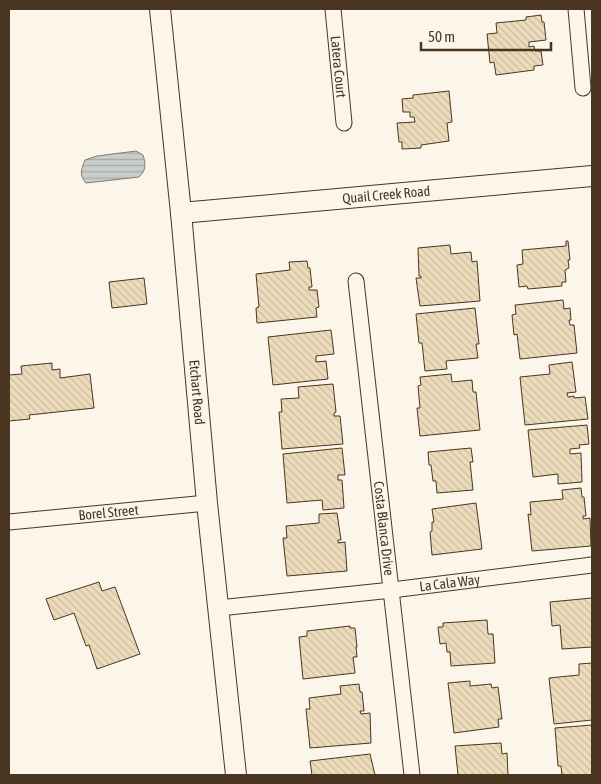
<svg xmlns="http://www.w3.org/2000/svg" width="601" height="784" font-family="'Asap Condensed',sans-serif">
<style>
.water{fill:url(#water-rules);stroke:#887966}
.building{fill:url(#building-back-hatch);stroke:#4a3520}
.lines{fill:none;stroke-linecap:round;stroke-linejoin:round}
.minor-casing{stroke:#4a3520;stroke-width:17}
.tertiary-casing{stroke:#4a3520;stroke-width:22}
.minor{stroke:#fbf6e9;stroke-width:15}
.tertiary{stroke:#fbf6e9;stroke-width:20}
.labels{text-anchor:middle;stroke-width:4;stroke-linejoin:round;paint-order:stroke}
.street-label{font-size:14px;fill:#4a3520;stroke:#fbf6e9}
</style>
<defs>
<pattern id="water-rules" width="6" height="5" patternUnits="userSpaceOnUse" patternTransform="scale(1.25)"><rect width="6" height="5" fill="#c9cecd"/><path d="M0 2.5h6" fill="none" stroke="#a5a8a6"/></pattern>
<pattern id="building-back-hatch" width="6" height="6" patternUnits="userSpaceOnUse" patternTransform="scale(1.25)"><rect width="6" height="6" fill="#ecdcbc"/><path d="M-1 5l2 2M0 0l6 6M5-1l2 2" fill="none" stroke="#ccbda1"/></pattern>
</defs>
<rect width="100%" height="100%" fill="#fbf6e9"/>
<path class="water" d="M136,151L143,155C146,164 146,171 139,177L86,183C79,175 81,170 85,160L97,156Z"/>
<path class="building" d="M541,15L542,22H544L546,40L529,42V47L534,46L535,51H541L543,65L534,66V70L496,75L494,62L490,63L487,34L497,33L496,23L526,20V17Z
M449,91L452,122L447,123L449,141L421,145V148L402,149V142H399L397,123L415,122L414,117H410V112H403L402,99L413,98V95Z
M566,241H568L570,260H568L569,268L565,270L566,282H562V286L528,289L527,286L519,287L517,265L523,264L522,250L566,246Z
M450,245L451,254L471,252L472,262L477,261L480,301L420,306L416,278H421V276H419L418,248Z
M307,261L308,268H310L312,287H309V290H317L319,307L316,308L317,317L257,323L256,308L259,307L256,274L290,270L289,262Z
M144,278L147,304L112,308L109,282Z
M563,300L564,309L570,308L571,320H569L570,325H574L577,353L520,359L517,334L514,335L512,315L516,314L515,305Z
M475,308L479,344H476L478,358L446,361L447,369L425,371L422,343H419L416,314Z
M331,330L334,354L316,356V362L326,361L328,379L273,385L268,337Z
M572,362L576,392L567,393L568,397L574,396V398L585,397L588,419L525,425L520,377L550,374L549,365Z
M52,363V370L60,369V378L90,374L94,408L29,415L30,419L9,421V375L22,374L21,366Z
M451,374L452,382L472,380L473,392H476L480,430L420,436L417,408H420L418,386L421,385L420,377Z
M333,384L336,412L334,413V416H340L343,444L282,449L279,412H282L281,399L299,398L298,387Z
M587,425L589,444L579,445L580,448L570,449V454L581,453L582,482L558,484V474L533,477L528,430Z
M342,448L345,475H338V480H342L344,508L323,510L322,500L287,503L283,454Z
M471,448L473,462H470L473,490L437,493L436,481H433L431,465H429L428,452Z
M581,488L582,497H584L586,516H583V519L590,518L591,546L532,551L528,514L531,515L530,502L563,499L562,490Z
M476,503L482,549L432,555L430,532L432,531V522H434L432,509Z
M337,513L341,540H338V543L345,542L347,571L287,576L283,538H287L286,526L319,523V514Z
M99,582L102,591L115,587L140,654L97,669L89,645L86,646L74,613L54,620L46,599Z
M592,598V647L562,649L560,625L552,626L550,602Z
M487,620L488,634H493L495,663L451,666L450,652H447L446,643L440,644L438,627H443V623Z
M350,626V628H355L357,647H356L357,657H353L355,673L303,679L299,637L307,636V631Z
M592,663V720L554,724L549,678L579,675V664Z
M470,681V686L491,684L492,688L498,687L502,719H498L499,727L454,733L448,683Z
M359,684L360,692H362L364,711H360L361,714L370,713L371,743L310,748L306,709H310L309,698L341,694L340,686Z
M592,725V775H562L561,766H558L555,728Z
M501,743L502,754L507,753L508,775H458L455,746Z
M370,754L375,775H312L310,761Z"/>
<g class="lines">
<defs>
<g id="minor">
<path id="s1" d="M333,9L344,123"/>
<path d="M576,9L583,88"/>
<path id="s2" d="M356,281L412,775"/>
<path id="s3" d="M9,522L207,503"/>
<path id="s4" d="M219,608L392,590L592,565"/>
</g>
<g id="tertiary">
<path id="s5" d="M160,9L181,213L207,503L236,775"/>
<path id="s6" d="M181,213L592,176"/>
</g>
</defs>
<use href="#minor" class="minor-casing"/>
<use href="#tertiary" class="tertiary-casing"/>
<use href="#minor" class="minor"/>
<use href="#tertiary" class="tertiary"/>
</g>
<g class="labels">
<g class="street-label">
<text dy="5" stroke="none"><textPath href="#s1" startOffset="58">Latera Court</textPath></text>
<text dy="5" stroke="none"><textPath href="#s6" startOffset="206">Quail Creek Road</textPath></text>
<text dy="5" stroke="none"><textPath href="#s5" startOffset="385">Etchart Road</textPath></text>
<text dy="5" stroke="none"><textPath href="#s3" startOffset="100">Borel Street</textPath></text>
<text dy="5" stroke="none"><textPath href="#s2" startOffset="249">Costa Blanca Drive</textPath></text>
<text dy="5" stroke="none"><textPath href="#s4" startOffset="232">La Cala Way</textPath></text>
</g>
</g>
<rect width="601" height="784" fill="none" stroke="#4a3520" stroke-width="20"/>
<path d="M421 42v8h130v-8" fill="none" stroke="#4a3520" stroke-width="2.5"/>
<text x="428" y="42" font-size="15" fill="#4a3520" stroke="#fbf6e9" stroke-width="4" paint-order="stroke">50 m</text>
</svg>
